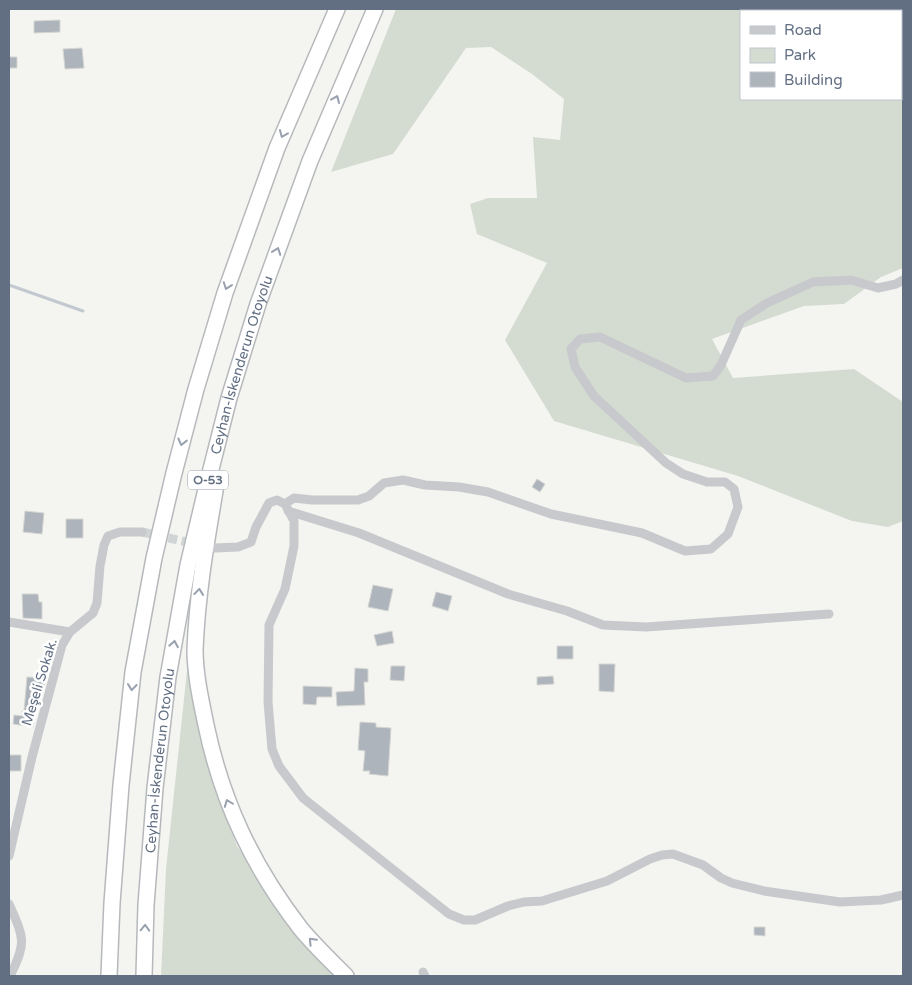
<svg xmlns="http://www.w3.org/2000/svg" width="912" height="985" font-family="'Varela Round',sans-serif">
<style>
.green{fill:#d4dcd1}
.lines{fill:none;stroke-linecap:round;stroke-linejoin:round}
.stream{stroke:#c2c9d0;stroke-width:3}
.building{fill:#aeb4bb;stroke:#d5d6d3}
.minor-tunnel{stroke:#d0d4d5;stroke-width:9;stroke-dasharray:9 4.5;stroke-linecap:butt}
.motorway-casing{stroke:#b6b9bc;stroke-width:18}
.minor{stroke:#c7c9cd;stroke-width:9}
.motorway{stroke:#fff;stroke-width:15}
.oneway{stroke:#99a1ae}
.labels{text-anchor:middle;stroke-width:5;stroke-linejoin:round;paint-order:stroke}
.shield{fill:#fff;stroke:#919aa8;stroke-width:1}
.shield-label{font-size:12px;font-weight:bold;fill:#626f83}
.street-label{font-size:14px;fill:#626f83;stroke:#fff}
</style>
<rect width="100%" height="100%" fill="#f4f5f0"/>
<path class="green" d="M396,9H865L869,11H741V99H901V19H903V268L881,277L844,304L804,306L712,339L733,378L854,369L903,402V521L888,527L852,521L738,476L554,421L505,340L547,263L477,234L470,204L488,198H537L533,137L560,140L564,99L532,74L491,47L466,48L393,154L331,172Z
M188,661L200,738L225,815L237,846L311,952L334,976H161L166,869Z"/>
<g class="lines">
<path class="stream" d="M9,285L83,311"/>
</g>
<path class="building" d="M60,20V32L34,33V21Z
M82,48L84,68L65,69L63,49Z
M9,57H17V68H9Z
M537,479L545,484L540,492L532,487Z
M25,511L44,513L42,534L23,532Z
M66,519H83V538H66Z
M373,585L393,589L388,611L368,607Z
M436,592L452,596L448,611L432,606Z
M22,594H38L39,602H42V619L23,618Z
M392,631L394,643L377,646L374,635Z
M557,646H573V659H557Z
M599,664H615L614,692L599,691Z
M391,666H405L404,681L390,680Z
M355,668L368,669V682H364L365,705L337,706L336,692L354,691Z
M553,676L554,684L537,685V677Z
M27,677L46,678L41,699H37L33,727L13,724L14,715L22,716V711H24Z
M303,686L332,687V697H317L316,705L303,704Z
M360,722L376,723V727L391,728L388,776L369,774L370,771H363L365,751L358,750Z
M9,755H21V771H9Z
M754,927H765V936L754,935Z"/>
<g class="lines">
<path class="minor-tunnel" d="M142,532L196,544"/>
<defs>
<g id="motorway">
<path d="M215,491C206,544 197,596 195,650C195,674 201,701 206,725C222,802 253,867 301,929C315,946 331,961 346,976"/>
<path d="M109,976L112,903L121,785L133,672L154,558L174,473L196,389L225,293L277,148L337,9"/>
<path id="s1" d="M144,976L146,905L155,788L168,677L188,565L208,481L229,398L258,304L310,161L375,9"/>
</g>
</defs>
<use href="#motorway" class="motorway-casing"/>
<path class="minor" d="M285,504L294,498L312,500H358L369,496L384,483L403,480L425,485L459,487L488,492L551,514L642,533L685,551L711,549L728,534L738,507L734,489L725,482H707L683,474L666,463L594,396L575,367L571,349L580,339L600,337L686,378L713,376L721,365L741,320L767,303L813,282L851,280L878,288L896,284L903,280
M288,511L359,533L508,594L567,611L603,625L646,627L829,614
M215,548L238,547L251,542L256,527L269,503L277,500L285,504L294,521V546L285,589L269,625L268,702L272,749L279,766L303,798L449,914L464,920H475L508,906L524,902L542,901L607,881L650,859L662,855L673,854L703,865L721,878L732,883L764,891L840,902L881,900L903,895
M9,622L70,632
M9,856L32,757L62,645L70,632L93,613L97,603L100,566L104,545L108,536L120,532H142
M9,904C24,938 27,942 10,976
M423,972L425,976"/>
<use href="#motorway" class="motorway"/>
</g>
<defs><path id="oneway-chevron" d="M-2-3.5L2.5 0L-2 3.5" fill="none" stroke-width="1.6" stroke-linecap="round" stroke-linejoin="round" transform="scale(1.25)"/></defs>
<g class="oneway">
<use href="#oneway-chevron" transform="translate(336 99) rotate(-67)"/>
<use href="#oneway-chevron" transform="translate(283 134) rotate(113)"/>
<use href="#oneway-chevron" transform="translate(277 251) rotate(-70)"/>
<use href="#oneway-chevron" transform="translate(227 286) rotate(110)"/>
<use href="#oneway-chevron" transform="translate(182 442) rotate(104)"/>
<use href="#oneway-chevron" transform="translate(199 592) rotate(-84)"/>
<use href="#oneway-chevron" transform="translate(174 644) rotate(-80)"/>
<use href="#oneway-chevron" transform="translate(132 687) rotate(96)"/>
<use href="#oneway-chevron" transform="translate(228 803) rotate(-111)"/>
<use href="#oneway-chevron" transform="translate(145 928) rotate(-88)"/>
<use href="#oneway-chevron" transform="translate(312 941) rotate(-134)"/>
</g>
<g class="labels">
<rect class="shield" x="188" y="470.5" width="40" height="19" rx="4"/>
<g class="shield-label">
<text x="208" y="484">O-53</text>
</g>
<g class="street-label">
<text dy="5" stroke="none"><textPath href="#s1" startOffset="621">Ceyhan-İskenderun Otoyolu</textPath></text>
<text transform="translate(39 682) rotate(-73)" y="5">Meşeli Sokak.</text>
<text dy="5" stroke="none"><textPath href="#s1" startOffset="216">Ceyhan-İskenderun Otoyolu</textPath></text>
</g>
</g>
<rect width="912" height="985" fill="none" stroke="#626f83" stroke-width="20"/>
<rect x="740" y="10" width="162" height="90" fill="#ffffff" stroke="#c0c5cd"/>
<rect x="750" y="26" width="25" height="8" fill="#c7c9cd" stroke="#c0c5cd"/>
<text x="784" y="35" font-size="15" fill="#626f83">Road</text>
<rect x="750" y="48" width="25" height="15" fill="#d4dcd1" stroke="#c0c5cd"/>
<text x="784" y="60" font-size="15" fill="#626f83">Park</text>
<rect x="750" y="72" width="25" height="15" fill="#aeb4bb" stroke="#c0c5cd"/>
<text x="784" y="85" font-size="15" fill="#626f83">Building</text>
</svg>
